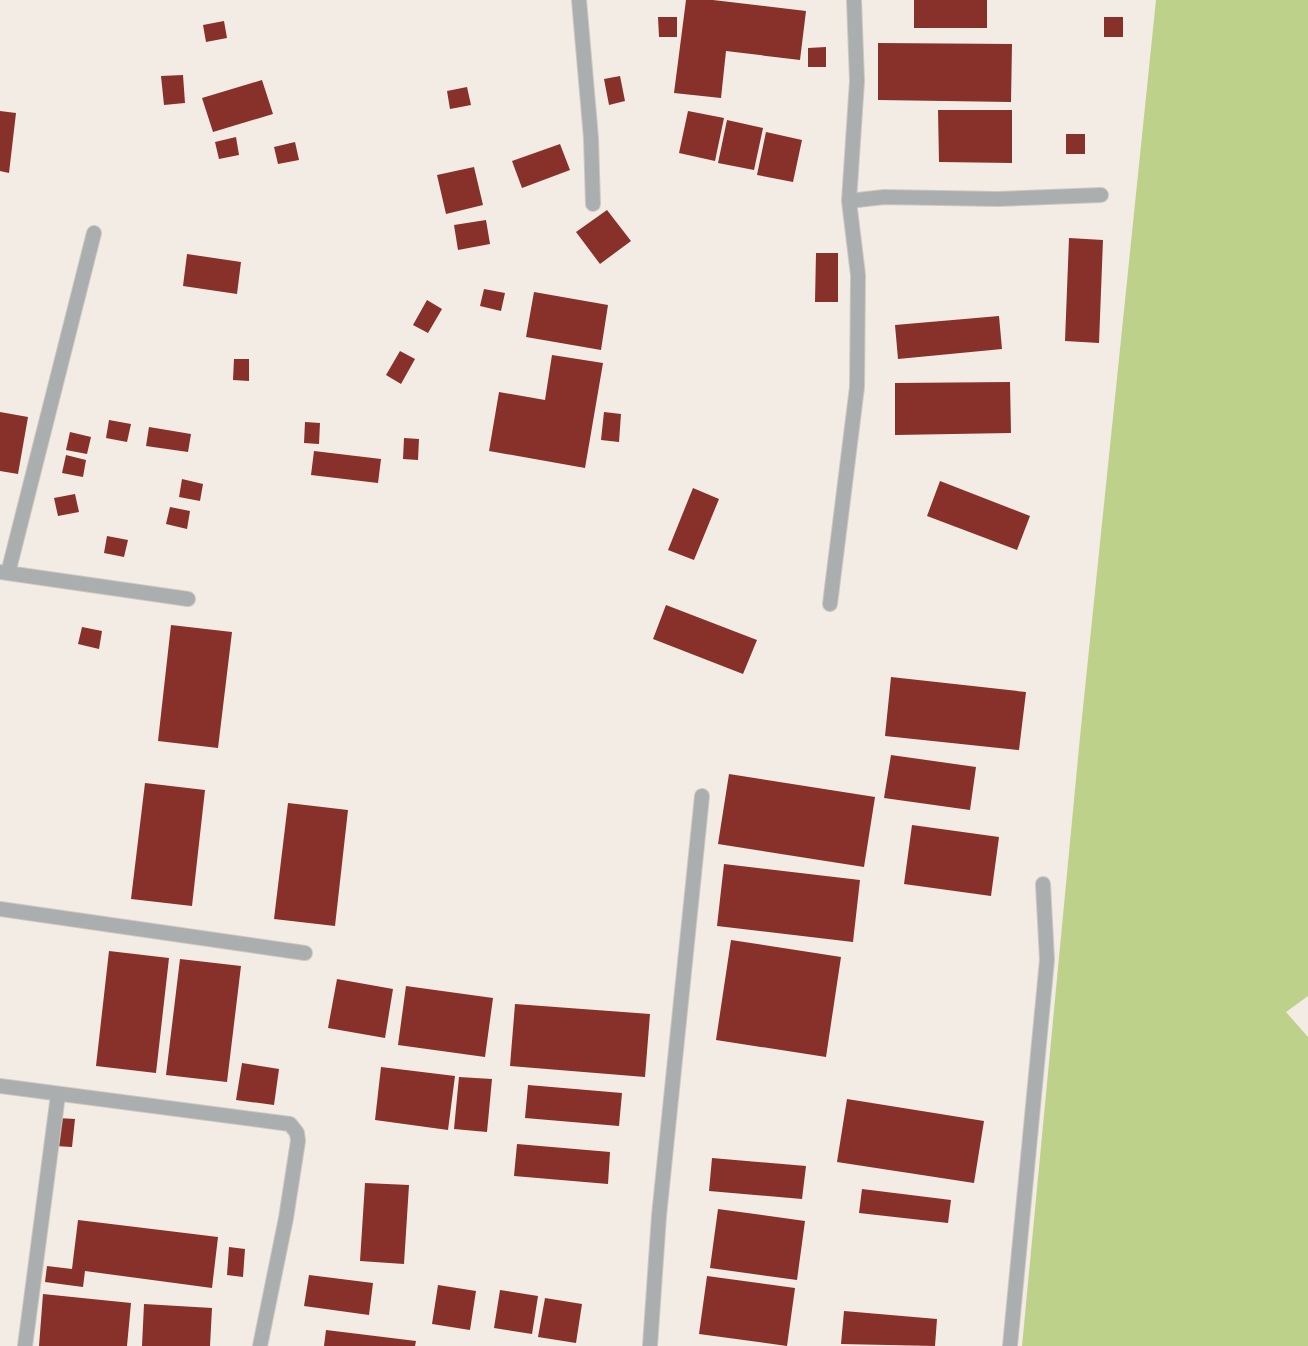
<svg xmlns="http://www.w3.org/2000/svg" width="1308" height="1346" font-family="Georgia,serif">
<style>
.green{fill:#bdd18b}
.building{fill:#87312a}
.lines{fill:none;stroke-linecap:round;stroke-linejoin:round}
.service-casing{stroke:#cdc8c2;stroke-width:16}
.minor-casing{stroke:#cdc8c2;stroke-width:16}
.service{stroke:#aaaeae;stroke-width:14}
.minor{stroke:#aaaeae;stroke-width:14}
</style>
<rect width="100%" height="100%" fill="#f2ece5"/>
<path class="green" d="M1156,0H1308V996L1286,1012L1308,1037V1346H1022L1080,737Z"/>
<path class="building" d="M686,0H713L806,11L800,60L726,51L721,98L674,93Z
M914,0H987V28H914Z
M658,17H677V37H659Z
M1104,17H1123V37H1104Z
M224,21L227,38L206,42L203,25Z
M878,43L1012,44L1011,102L878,100Z
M826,47V67H808V48Z
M183,75L185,103L164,105L161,76Z
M620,76L625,101L609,105L604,79Z
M262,80L273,114L213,132L202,98Z
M467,87L471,105L450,109L447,91Z
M938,110H1012V163L939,162Z
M0,111L16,113L9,173L0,171Z
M688,111L724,118L715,161L679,153Z
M727,120L763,128L754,170L718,163Z
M766,132L802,140L793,182L757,175Z
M1066,134H1085V154H1066Z
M236,137L239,155L219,159L215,142Z
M295,142L299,160L278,164L274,147Z
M560,144L570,170L522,188L512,161Z
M474,167L483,205L446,214L437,175Z
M607,210L631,241L600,264L576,232Z
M486,220L490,244L458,250L454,225Z
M1069,238L1103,240L1099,343L1065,341Z
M816,253H838V302H815Z
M187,254L241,262L237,294L183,286Z
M484,289L505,293L501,311L480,306Z
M534,292L608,305L601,350L526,337Z
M427,300L442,309L428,333L413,325Z
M999,316L1002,349L898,359L895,325Z
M400,351L415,359L401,384L386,375Z
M552,355L603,363L585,468L489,451L499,392L545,400Z
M234,359H249V381L233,380Z
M1010,382L1011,433L895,435V383Z
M0,412L28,417L18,474L0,471Z
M604,412L621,414L619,442L601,440Z
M109,420L131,424L127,442L106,438Z
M305,422L320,423L319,444L304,443Z
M149,427L191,434L188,452L146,446Z
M70,432L91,437L87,454L66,450Z
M404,438L419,439L418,460L403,459Z
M314,451L381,459L378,483L311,475Z
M66,455L86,460L83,477L62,473Z
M182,479L203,484L200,501L179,497Z
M940,481L1030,516L1017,550L927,516Z
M693,488L719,499L694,560L668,550Z
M75,494L79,512L58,516L54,498Z
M170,507L190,511L187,529L166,524Z
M107,536L128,540L124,557L104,553Z
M666,605L757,640L743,674L653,639Z
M171,625L232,632L218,748L158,741Z
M82,627L102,631L99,649L78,644Z
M891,677L1026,692L1019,750L885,736Z
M891,755L976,767L970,810L884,798Z
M729,774L875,797L864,867L718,844Z
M145,783L205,790L192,906L131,899Z
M288,803L348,810L335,926L274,919Z
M912,825L999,837L991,896L904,884Z
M724,864L860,880L853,942L717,926Z
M731,940L841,957L826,1057L716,1040Z
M109,951L169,958L156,1073L96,1066Z
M180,959L241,966L227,1082L166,1075Z
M337,979L393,989L385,1038L328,1028Z
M406,986L493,998L485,1057L398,1045Z
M515,1004L650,1014L645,1077L510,1066Z
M242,1063L279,1069L274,1105L236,1100Z
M381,1067L455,1076L448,1130L375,1120Z
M459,1077L492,1079L487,1132L454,1129Z
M528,1085L622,1093L619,1126L525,1118Z
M847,1099L984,1121L974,1183L837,1162Z
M58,1118L75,1119L72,1147L55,1146Z
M517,1144L610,1152L608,1184L514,1176Z
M712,1158L806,1166L802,1199L709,1191Z
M365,1183L409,1185L404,1264L360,1261Z
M862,1189L951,1200L948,1223L859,1213Z
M718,1209L805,1221L797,1280L710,1268Z
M78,1220L218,1237L212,1288L85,1271L83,1287L45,1282L47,1266L72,1269Z
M229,1247L245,1249L243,1277L227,1275Z
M309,1275L373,1283L369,1315L304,1306Z
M707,1276L795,1288L787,1346L699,1334Z
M438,1285L476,1291L470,1330L432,1324Z
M500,1290L538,1296L532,1334L494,1328Z
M43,1294L131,1303L127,1346H39Z
M545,1298L582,1304L576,1343L538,1337Z
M144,1304L212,1308L210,1346H142Z
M844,1311L937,1319L935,1346L841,1344Z
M326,1330L416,1341L415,1346H324Z"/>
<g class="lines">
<defs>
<path id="service" d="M8,573L94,233"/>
<path id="minor" d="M579,0L591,138L593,204
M849,201L884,197L998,199L1101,195
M0,572L188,599
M830,604L857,387L858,275L849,201L857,81L854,0
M0,909L305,953
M0,1086L290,1124L297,1133L298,1141L286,1218L260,1346
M25,1346L58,1095
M650,1346L659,1216L702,796
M1010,1346L1047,960L1043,884"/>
</defs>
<use href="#service" class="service-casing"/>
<use href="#minor" class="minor-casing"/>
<use href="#service" class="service"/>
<use href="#minor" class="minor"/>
</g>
</svg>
